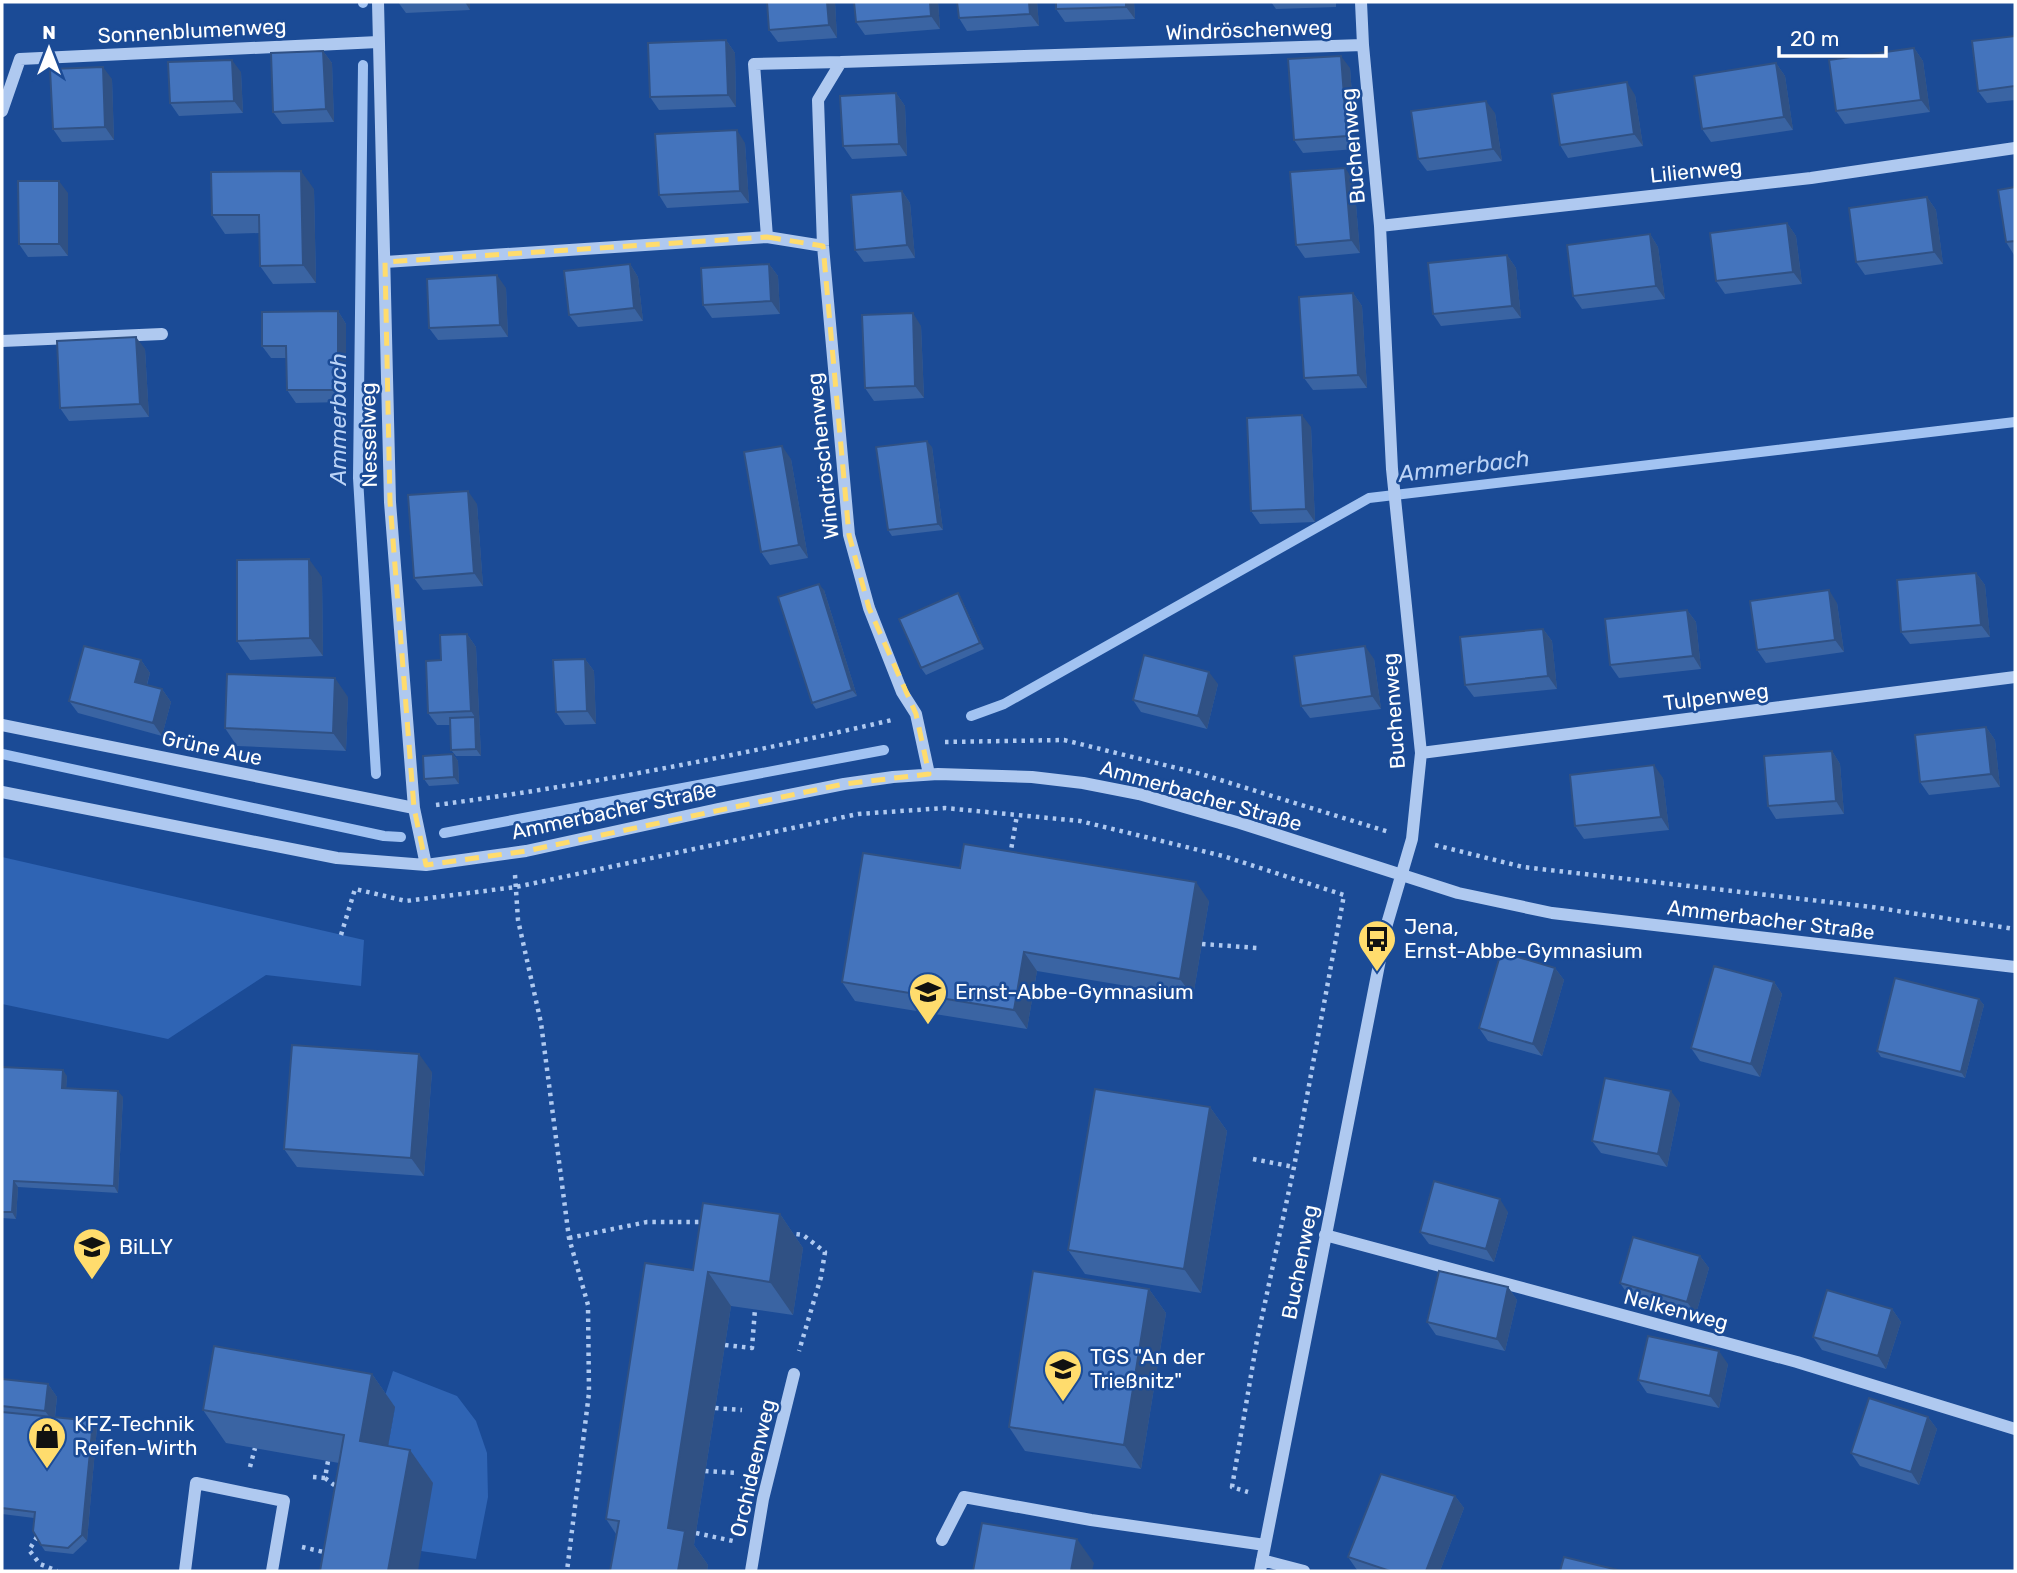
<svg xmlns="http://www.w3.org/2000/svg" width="2017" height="1573" font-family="Rubik,sans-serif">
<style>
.green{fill:#2f64b4}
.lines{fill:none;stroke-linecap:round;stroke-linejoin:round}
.stream{stroke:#a2c3f2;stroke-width:10}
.path{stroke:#afc9f0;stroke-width:4.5;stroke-dasharray:3.5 5;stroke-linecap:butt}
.minor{stroke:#afc9f0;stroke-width:12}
.wall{fill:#3a64a3}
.shaded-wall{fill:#305184}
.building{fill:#4474bd;stroke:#305184;stroke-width:2}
.marked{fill:none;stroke:#ffdc6d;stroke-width:5;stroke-dasharray:14 9;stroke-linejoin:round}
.labels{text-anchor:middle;stroke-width:5;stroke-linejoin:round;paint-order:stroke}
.street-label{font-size:21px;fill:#fff;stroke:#1b4b96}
.poi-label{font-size:21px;fill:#fff;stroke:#1b4b96;text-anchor:start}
.water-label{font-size:23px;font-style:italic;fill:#bbd3f6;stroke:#1b4b96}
</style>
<rect width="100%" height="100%" fill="#1b4b96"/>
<path class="green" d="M2,857L364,940L361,986L266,975L168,1039L2,1004Z
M393,1371L457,1396L476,1421L487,1453L488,1497L476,1559L421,1551L383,1474L395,1407L384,1399Z"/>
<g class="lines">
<path class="stream" d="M363,2V3
M363,65L358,478L376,774
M971,716L1004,704L1369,498L2015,422
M2,754L384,836L401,837
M444,833L884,750"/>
<path class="path" d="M945,742L1064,740L1201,774L1389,832
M436,805C589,785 741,755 892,720
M1435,845L1523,867L1872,907L2015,929
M1010,856L1017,815
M515,875L518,920L541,1023L569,1238L588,1305L589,1393L567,1571
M341,935L355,889L406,901L516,887L858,814L945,808L1080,821L1223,856L1344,895L1294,1167L1257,1340L1232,1487L1248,1492
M1202,944L1257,948
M1253,1159L1294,1167
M788,1233L803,1235L825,1252L821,1277L799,1351
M569,1238L647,1222H707
M725,1345L752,1348L755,1309
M715,1408L742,1410
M250,1467L255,1448
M705,1471L737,1473
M313,1477L325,1478L328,1461
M325,1478L338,1488
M696,1533L733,1541
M37,1537L29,1550L40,1564L57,1571
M302,1547L328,1553"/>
<path class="minor" d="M378,2L390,502L414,808L426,865
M2,111L20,59L378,42
M1380,226L1811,178L2015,148
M767,237L754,64L841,62
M385,262L767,237L823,246
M2,341L162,334
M2,725L414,808
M1421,753L2015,677
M929,774L916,714L902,692L869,608L849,535L823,246L818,100L841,62L1363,45
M2,792L337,858L426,865L526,851L718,809L844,784L893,777L938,774L1032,777L1083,783L1139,794L1240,823L1458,893L1552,913L2015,967
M1325,1235L1797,1362L2015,1429
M942,1540L964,1497L1091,1520L1265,1545
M1262,1560L1304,1571
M185,1571L196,1483L284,1501L272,1571
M751,1571L763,1499L794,1374
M1260,1571L1387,924L1412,839L1421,753L1392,469L1380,226L1363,45L1361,2"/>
</g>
<path class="wall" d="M398,2H470V10L406,13Z
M767,2H835L837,38L778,42L769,30Z
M938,2L940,29L865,35L856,22Z
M1037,2L1039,26L967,31L959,18Z
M1134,2L1135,19L1065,22L1056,9Z
M1271,2H1336V7L1276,9Z
M2015,36V100L1987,103L1978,91Z
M726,40L735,53L736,107L659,110L650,97Z
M1914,48L1923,61L1930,112L1845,124L1836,111Z
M323,51L332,63L334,122L282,124L273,112Z
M1776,63L1785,76L1793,130L1711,142L1702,129Z
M1350,68L1356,149L1303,153L1294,140Z
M241,72L243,113L179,116L170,103Z
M112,79L114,140L62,142L53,129Z
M896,93L905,106L907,156L852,159L843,146Z
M1635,95L1643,146L1568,158L1560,145Z
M1495,113L1502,161L1427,171L1418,159Z
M745,143L749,203L667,208L659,195Z
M1354,180L1360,253L1305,258L1296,245Z
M2015,187V255H2014L2006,242Z
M314,189L316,283L273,284L260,266L259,233L225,234L212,215Z
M902,191L910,203L915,258L864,262L855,250Z
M68,193V256L28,257L19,244Z
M1927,197L1936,210L1943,264L1865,275L1856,262Z
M1787,223L1796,236L1802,284L1725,294L1716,281Z
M1650,234L1658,247L1665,299L1582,309L1573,296Z
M1507,255L1516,268L1521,318L1441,326L1433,314Z
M630,264L638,277L643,321L578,327L569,315Z
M769,264L778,276L780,314L712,318L703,305Z
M506,288L508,337L438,340L429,328Z
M1353,293L1362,306L1367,388L1313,390L1304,378Z
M338,311L346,324V402L296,403L287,390L286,358H271L262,346Z
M921,326L924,398L874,401L865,388Z
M145,349L149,417L69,421L60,408Z
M1311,427L1315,522L1260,524L1251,511Z
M932,447L943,530L892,536L888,530Z
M791,459L808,558L770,565L761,552Z
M477,504L483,586L423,590L414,578Z
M1976,573L1985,585L1990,637L1910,644L1901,632Z
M322,577L323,656L250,660L237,641Z
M824,590L857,696L816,709L812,703Z
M962,600L984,649L926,675L921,668Z
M1837,603L1844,652L1766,663L1757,650Z
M1687,610L1696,622L1701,669L1619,678L1610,665Z
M1543,629L1552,641L1557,689L1474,697L1465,685Z
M467,634L476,647L481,756H456L451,750L450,725H437L428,713L441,660Z
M585,659L594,671L596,724L565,725L556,712Z
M1374,659L1381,709L1310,718L1301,706Z
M141,660L150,673L147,685L162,689L171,702L162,736L78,713L69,701Z
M1218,684L1207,729L1141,712L1133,700Z
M348,697L346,751L237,746L225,728Z
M1986,727L1995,740L2000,787L1929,795L1920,782Z
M1832,751L1840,764L1844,814L1776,819L1768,806Z
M453,754L458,761L459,784L429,786L424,779Z
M1663,778L1669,830L1584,839L1575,826Z
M960,868L1209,901L1193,997L1037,971L1027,1029L855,1001L842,982Z
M1555,968L1564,980L1542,1056L1488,1041L1479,1028Z
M1774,982L1782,994L1760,1077L1700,1061L1691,1048Z
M1979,999L1984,1005L1965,1078L1881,1057L1877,1051Z
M2,1067L67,1076L66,1088L123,1097L118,1193L18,1187L16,1219L2,1218Z
M432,1072L424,1176L297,1167L284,1149Z
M1680,1103L1667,1167L1601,1153L1592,1141Z
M1210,1107L1227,1131L1201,1293L1085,1274L1068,1250Z
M1508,1212L1494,1262L1429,1244L1420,1232Z
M780,1214L803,1248L793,1315L731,1306L694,1545L708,1565L707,1571H610L616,1534L606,1519L693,1270Z
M1700,1256L1709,1268L1696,1314L1629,1296L1620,1283Z
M1508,1287L1517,1300L1505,1351L1436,1335L1427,1322Z
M1149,1289L1166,1313L1141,1469L1025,1451L1009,1427Z
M1892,1309L1901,1322L1886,1369L1822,1350L1813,1337Z
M1728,1364L1719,1408L1647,1393L1638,1380Z
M372,1374L395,1407L388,1446L410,1450L433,1483L339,1463L226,1443L203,1410Z
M2,1379L48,1384L57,1397L55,1417L93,1421L97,1427L87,1541L73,1554L45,1551L41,1545L34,1518L2,1514Z
M1928,1417L1937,1429L1919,1485L1860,1466L1851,1453Z
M1455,1496L1464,1508L1440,1571H1361L1357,1570L1348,1557Z"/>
<path class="shaded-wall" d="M465,2H470V10Z
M827,2H835L837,38L829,25Z
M930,2H938L940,29L931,16Z
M1029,2H1037L1039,26L1030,14Z
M1126,2H1134L1135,19L1126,7Z
M726,40L735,53L736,107L728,95Z
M1914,48L1923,61L1930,112L1921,100Z
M323,51L332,63L334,122L326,109Z
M1341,56L1350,68L1356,149L1347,136Z
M232,60L241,72L243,113L234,101Z
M1776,63L1785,76L1793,130L1784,117Z
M103,67L112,79L114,140L105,127Z
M1627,82L1635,95L1643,146L1634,134Z
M896,93L905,106L907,156L899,144Z
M1486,101L1495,113L1502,161L1493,149Z
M737,130L745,143L749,203L740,191Z
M1345,168L1354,180L1360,253L1351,240Z
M301,171L314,189L316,283L303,265Z
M59,181L68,193V256L59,244Z
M902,191L910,203L915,258L907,245Z
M1927,197L1936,210L1943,264L1934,252Z
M1787,223L1796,236L1802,284L1793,272Z
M1650,234L1658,247L1665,299L1656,286Z
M1507,255L1516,268L1521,318L1512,306Z
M630,264L638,277L643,321L634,308Z
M769,264L778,276L780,314L771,301Z
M497,275L506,288L508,337L500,325Z
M1353,293L1362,306L1367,388L1358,375Z
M338,311L346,324V402L338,390Z
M913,313L921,326L924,398L915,386Z
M136,337L145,349L149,417L140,404Z
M1302,415L1311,427L1315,522L1306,509Z
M927,441L932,447L943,530L938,524Z
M782,446L791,459L808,558L799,545Z
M468,491L477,504L483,586L474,573Z
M309,559L322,577L323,656L310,638Z
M1976,573L1985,585L1990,637L1981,625Z
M819,584L824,590L857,696L852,690Z
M1829,590L1837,603L1844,652L1835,640Z
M958,593L962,600L984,649L980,643Z
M1687,610L1696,622L1701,669L1693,656Z
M1543,629L1552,641L1557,689L1548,676Z
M467,634L476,647L481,756L476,749L475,717L471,711Z
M1365,646L1374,659L1381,709L1372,696Z
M585,659L594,671L596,724L587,711Z
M141,660L150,673L144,694L135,682Z
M1209,672L1218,684L1207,729L1198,716Z
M335,678L348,697L346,751L333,733Z
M162,689L171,702L162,736L153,723Z
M1986,727L1995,740L2000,787L1991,774Z
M1832,751L1840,764L1844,814L1836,801Z
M453,754L458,761L459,784L454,777Z
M1654,765L1663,778L1669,830L1661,817Z
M1196,882L1209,901L1193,997L1180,979Z
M1024,952L1037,971L1027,1029L1014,1010Z
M1555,968L1564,980L1542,1056L1533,1044Z
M1774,982L1782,994L1760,1077L1751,1064Z
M1979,999L1984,1005L1965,1078L1961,1072Z
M419,1054L432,1072L424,1176L411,1158Z
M63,1070L67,1076L66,1094L62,1088Z
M118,1091L123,1097L118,1193L114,1186Z
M1671,1091L1680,1103L1667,1167L1658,1154Z
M1210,1107L1227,1131L1201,1293L1184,1269Z
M14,1181L18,1187L16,1219L12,1212Z
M1500,1199L1508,1212L1494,1262L1486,1249Z
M780,1214L803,1248L793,1315L770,1282Z
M1700,1256L1709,1268L1696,1314L1687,1302Z
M708,1272L731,1306L694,1545L708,1565L707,1571H678L668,1528Z
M1508,1287L1517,1300L1505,1351L1497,1339Z
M1149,1289L1166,1313L1141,1469L1124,1445Z
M1892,1309L1901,1322L1886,1369L1878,1356Z
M1719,1351L1728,1364L1719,1408L1710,1396Z
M372,1374L395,1407L383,1474L360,1441Z
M48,1384L57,1397L54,1423L45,1411Z
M1928,1417L1937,1429L1919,1485L1911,1472Z
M93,1421L97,1427L87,1541L82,1535Z
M410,1450L433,1483L418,1571H388Z
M1455,1496L1464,1508L1440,1571H1426Z
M1077,1539L1094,1563L1092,1571H1071Z"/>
<path class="building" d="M767,2H827L829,25L769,30Z
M854,2H930L931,16L856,22Z
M957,2H1029L1030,14L959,18Z
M1056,2H1126V7L1056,9Z
M2015,36V86L1978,91L1972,41Z
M726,40L728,95L650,97L648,43Z
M1914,48L1921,100L1836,111L1829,60Z
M323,51L326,109L273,112L271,53Z
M1341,56L1347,136L1294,140L1288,59Z
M232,60L234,101L170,103L168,62Z
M1776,63L1784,117L1702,129L1694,76Z
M103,67L105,127L53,129L50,69Z
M1627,82L1634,134L1560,145L1552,94Z
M896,93L899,144L843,146L840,96Z
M1486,101L1493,149L1418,159L1411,111Z
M737,130L740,191L659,195L655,134Z
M1345,168L1351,240L1296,245L1290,172Z
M301,171L303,265L260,266L259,215H212L211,172Z
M18,181H59V244H19Z
M2015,187V241L2006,242L1998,190Z
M902,191L907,245L855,250L851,195Z
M1927,197L1934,252L1856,262L1849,208Z
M1787,223L1793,272L1716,281L1710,233Z
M1650,234L1656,286L1573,296L1567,245Z
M1507,255L1512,306L1433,314L1428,263Z
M630,264L634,308L569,315L564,271Z
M769,264L771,301L703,305L701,268Z
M497,275L500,325L429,328L427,279Z
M1353,293L1358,375L1304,378L1299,297Z
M338,311V390H287L286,346H262V312Z
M913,313L915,386L865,388L862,315Z
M136,337L140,404L60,408L57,341Z
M1302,415L1306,509L1251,511L1247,418Z
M927,441L938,524L888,530L876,447Z
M782,446L799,545L761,552L744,452Z
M468,491L474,573L414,578L408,495Z
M309,559L310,638L237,641V560Z
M1976,573L1981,625L1901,632L1897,580Z
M819,584L852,690L812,703L778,597Z
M1829,590L1835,640L1757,650L1750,601Z
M958,593L980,643L921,668L899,619Z
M1687,610L1693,656L1610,665L1605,619Z
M1543,629L1548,676L1465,685L1460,637Z
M467,634L471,711L428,713L426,661L441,660L440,635Z
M84,646L141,660L135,682L162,689L153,723L69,701Z
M1365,646L1372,696L1301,706L1294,656Z
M1144,655L1209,672L1198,716L1133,700Z
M585,659L587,711L556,712L553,660Z
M227,674L335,678L333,733L225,728Z
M475,717L476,749L451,750L450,718Z
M1986,727L1991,774L1920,782L1915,735Z
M1832,751L1836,801L1768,806L1764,756Z
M453,754L454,777L424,779L423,756Z
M1654,765L1661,817L1575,826L1570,775Z
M964,844L1196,882L1180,979L1024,952L1014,1010L842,982L863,853L960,868Z
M1501,952L1555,968L1533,1044L1479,1028Z
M1714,966L1774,982L1751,1064L1691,1048Z
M1895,978L1979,999L1961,1072L1877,1051Z
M292,1045L419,1054L411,1158L284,1149Z
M2,1067L63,1070L62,1088L118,1091L114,1186L14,1181L12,1212H2Z
M1605,1078L1671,1091L1658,1154L1592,1141Z
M1095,1089L1210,1107L1184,1269L1068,1250Z
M1434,1181L1500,1199L1486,1249L1420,1232Z
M703,1203L780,1214L770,1282L708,1272L668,1528L685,1531L678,1571H610L619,1521L606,1519L645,1263L693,1270Z
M1633,1237L1700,1256L1687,1302L1620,1283Z
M1033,1271L1149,1289L1124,1445L1009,1427Z
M1439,1271L1508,1287L1497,1339L1427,1322Z
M1827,1290L1892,1309L1878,1356L1813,1337Z
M1648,1336L1719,1351L1710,1396L1638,1380Z
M214,1346L372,1374L360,1441L410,1450L388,1571H320L344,1435L203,1410Z
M2,1379L48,1384L45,1411L2,1406Z
M1869,1398L1928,1417L1911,1472L1851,1453Z
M2,1412L93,1421L82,1535L68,1548L41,1545L33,1531L35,1512L2,1508Z
M1381,1474L1455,1496L1426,1571H1390L1348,1557Z
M982,1523L1077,1539L1071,1571H973Z
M1564,1557L1622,1571H1560Z"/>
<path class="marked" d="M767,237L823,246L849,535L869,608L916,714L929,774L844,784L526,851L426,865L414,808L390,502L385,262Z"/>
<defs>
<symbol id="bus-pin" viewBox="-11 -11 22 30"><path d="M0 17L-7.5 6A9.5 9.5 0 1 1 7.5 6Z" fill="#ffdc6d" stroke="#1b4b96"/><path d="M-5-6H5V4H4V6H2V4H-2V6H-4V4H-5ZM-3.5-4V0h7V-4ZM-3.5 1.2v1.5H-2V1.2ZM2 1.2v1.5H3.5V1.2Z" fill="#111"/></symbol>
<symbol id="school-pin" viewBox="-11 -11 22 30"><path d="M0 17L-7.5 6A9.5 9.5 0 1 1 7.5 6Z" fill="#ffdc6d" stroke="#1b4b96"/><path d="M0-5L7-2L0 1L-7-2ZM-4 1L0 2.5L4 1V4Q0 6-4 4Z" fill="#111"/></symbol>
<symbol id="shop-pin" viewBox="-11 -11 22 30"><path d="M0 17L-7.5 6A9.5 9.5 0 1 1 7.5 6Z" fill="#ffdc6d" stroke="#1b4b96"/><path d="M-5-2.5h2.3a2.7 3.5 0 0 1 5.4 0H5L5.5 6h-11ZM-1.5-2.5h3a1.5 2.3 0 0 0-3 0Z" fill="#111"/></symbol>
</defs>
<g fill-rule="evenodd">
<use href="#bus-pin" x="1355" y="917" width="44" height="60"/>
<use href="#school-pin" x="906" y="970" width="44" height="60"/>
<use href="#school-pin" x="70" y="1225" width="44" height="60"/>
<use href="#school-pin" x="1041" y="1347" width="44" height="60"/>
<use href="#shop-pin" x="25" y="1414" width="44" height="60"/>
</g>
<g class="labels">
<g class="street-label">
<text transform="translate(1249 30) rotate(-2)" y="7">Windröschenweg</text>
<text transform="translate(192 31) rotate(-3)" y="7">Sonnenblumenweg</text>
<text transform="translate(1353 146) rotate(-95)" y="7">Buchenweg</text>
<text transform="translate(1696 171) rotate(-6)" y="7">Lilienweg</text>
<text transform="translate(369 435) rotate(-91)" y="7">Nesselweg</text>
<text transform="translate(823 456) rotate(-96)" y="7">Windröschenweg</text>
<text transform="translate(1716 697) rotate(-7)" y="7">Tulpenweg</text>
<text transform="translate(1394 711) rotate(-94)" y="7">Buchenweg</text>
<text transform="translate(212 748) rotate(12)" y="7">Grüne Aue</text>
<text transform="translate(1201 796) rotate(16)" y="7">Ammerbacher Straße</text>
<text transform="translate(614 811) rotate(-12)" y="7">Ammerbacher Straße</text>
<text transform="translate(1771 920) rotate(7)" y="7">Ammerbacher Straße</text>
<text transform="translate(1300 1262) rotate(-79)" y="7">Buchenweg</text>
<text transform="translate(1676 1310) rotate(15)" y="7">Nelkenweg</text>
<text transform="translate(753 1468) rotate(-77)" y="7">Orchideenweg</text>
</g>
<g class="poi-label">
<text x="1404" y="934">Jena,<tspan x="1404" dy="24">Ernst-Abbe-Gymnasium</tspan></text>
<text x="955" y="999">Ernst-Abbe-Gymnasium</text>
<text x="119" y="1254">BiLLY</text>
<text x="1090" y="1364">TGS "An der<tspan x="1090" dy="24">Trießnitz"</tspan></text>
<text x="74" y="1431">KFZ-Technik<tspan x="74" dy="24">Reifen-Wirth</tspan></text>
</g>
<g class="water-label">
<text transform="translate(338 419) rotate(-90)" y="8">Ammerbach</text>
<text transform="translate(1464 466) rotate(-7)" y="8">Ammerbach</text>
</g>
</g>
<rect width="2017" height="1573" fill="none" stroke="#ffffff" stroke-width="7"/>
<g transform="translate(49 49)" stroke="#1b4b96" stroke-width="5" paint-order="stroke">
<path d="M0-5L12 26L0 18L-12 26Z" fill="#ffffff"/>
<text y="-10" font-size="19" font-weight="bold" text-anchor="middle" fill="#ffffff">N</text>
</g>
<path d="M1779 46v10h107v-10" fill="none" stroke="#ffffff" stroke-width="3.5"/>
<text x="1790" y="46" font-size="21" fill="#ffffff" stroke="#1b4b96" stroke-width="5" paint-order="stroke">20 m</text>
</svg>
